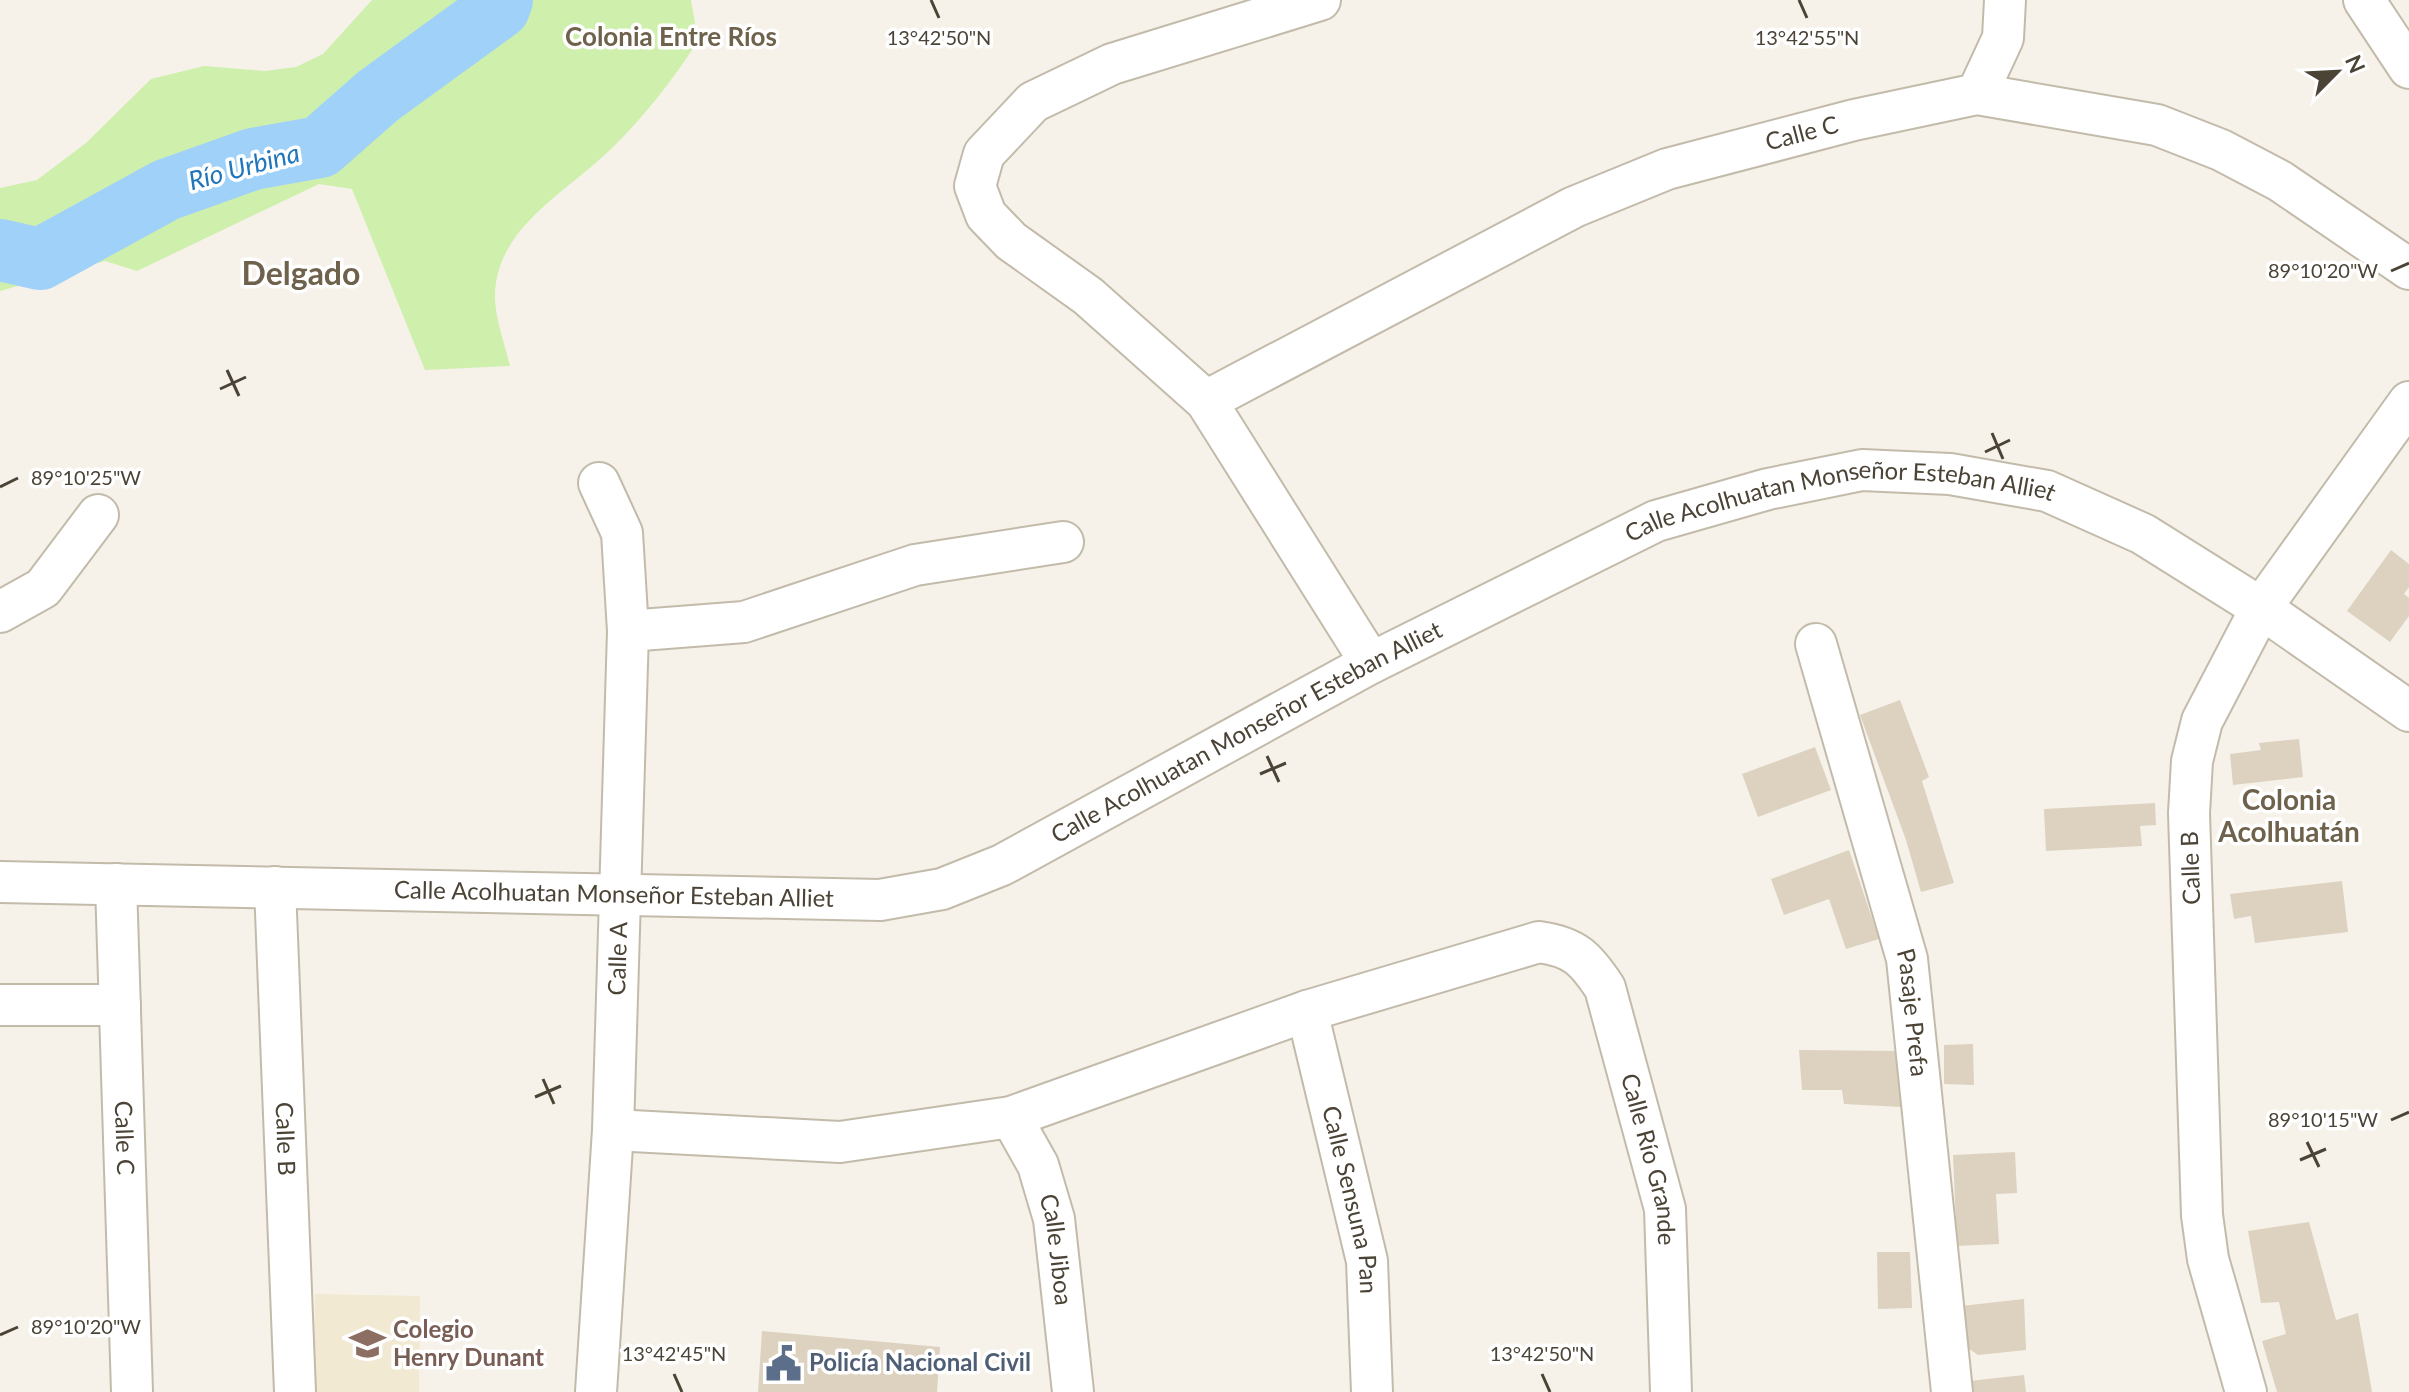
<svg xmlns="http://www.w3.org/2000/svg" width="2409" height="1392" font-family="Lato,sans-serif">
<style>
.education{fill:#f1e9d1}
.green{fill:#cfefad}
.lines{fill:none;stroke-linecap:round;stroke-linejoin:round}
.river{stroke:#9fd1f9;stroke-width:62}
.building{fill:#dcd2bf}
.minor-casing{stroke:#c3bbaa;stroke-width:44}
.minor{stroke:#fff;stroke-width:40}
.ticks{fill:none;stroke:#4b4336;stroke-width:3}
.labels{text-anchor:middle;stroke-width:7;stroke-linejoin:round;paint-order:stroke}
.street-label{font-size:24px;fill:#4b4336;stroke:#fff}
.education-label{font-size:24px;font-weight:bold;fill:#785e54;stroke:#fff;text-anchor:start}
.service-label{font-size:24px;font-weight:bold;fill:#4e5e75;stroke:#fff;text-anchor:start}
.neighbourhood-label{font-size:26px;font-weight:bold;fill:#6f624c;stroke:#fff}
.water-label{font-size:26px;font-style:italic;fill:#2076bc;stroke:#fff}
.quarter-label{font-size:28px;font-weight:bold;fill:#6f624c;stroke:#fff}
.district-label{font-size:32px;font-weight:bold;fill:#6f624c;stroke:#fff}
.ticks-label{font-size:20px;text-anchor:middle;fill:#4b4336;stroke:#fff;stroke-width:7;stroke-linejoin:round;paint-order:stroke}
</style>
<rect width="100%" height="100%" fill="#f6f2e9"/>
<path class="education" d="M315,1294L420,1296L419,1392H314Z"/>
<path class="green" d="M372,0H691L698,41C672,81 644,117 610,150C567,192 497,227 495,294C494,316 505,344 510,366L425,370L352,189L319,184L137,271L105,261L0,291V188L37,180L86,143L151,79L204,66L265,71L296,67L323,54Z"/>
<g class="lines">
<path class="river" d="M0,250L40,259L166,190L253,159L320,147L378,96L499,8L502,0"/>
</g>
<path class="building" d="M2391,550L2409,564V587L2404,594L2409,598V616L2390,642L2347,611Z
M1900,700L1929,777L1922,781L1954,883L1921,892L1906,840L1860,715Z
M2299,739L2303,777L2233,785L2230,754L2261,750L2259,743Z
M1815,747L1831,790L1758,817L1742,774Z
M2155,803L2156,825L2140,826L2142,846L2046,851L2044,809Z
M1849,850L1879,939L1846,949L1829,899L1784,915L1771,879Z
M2342,881L2348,932L2255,943L2251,916L2234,919L2230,894Z
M1973,1044L1974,1085L1944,1084V1045Z
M1799,1050L1901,1051L1902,1107L1844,1104L1842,1090H1802Z
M2015,1152L2017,1193L1996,1194L1999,1244L1957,1246L1953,1155Z
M2309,1222L2336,1320L2358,1313L2372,1392H2277L2262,1341L2286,1334L2279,1302L2261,1303L2248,1231Z
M1877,1252H1910L1912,1308L1878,1309Z
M2024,1299L2026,1350L1978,1355L1962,1344L1961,1306Z
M762,1331L940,1347L937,1392H758Z
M2024,1375L2026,1392H1970L1969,1381Z"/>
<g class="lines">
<defs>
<g id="minor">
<path d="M1320,0L1112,64L1033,102L984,154L975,186L986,215L1011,241L1088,296L1206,401L1371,663"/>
<path d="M2364,0L2409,68"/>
<path d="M1977,94L2003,38L2005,0"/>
<path id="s1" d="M1206,401L1574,207L1667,169L1854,120L1977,94L2157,125L2221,150L2280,181L2409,269"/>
<path d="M0,612L43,588L98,515"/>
<path d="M628,631L744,622L915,565L1063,542"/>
<path id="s2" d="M1816,644L1907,959L1952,1392"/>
<path id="s3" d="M0,882L880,900L942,889L1002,865L1371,663L1656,521L1768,489L1862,470L1950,474L2047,491L2143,534L2261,608L2409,711"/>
<path id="s4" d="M116,884L132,1392"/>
<path id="s5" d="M275,887L295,1392"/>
<path d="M0,1005H120"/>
<path id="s6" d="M1307,1011L1367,1261L1372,1392"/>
<path id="s7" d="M1011,1117L1038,1165L1054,1219L1073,1392"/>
<path id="s8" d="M613,1130L840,1142L1011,1117L1307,1011L1539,942C1575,947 1586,959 1605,988L1665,1209L1671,1392"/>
<path id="s9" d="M596,1392L613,1130L628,631L622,533L599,483"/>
<path d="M2246,1392L2208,1259L2202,1215L2189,813L2192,761L2202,721L2261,608L2409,402"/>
</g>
</defs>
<use href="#minor" class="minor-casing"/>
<use href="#minor" class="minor"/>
</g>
<path class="ticks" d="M931,0L939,18M1799,0L1807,18M2391,271L2409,263M227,370L239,396M220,389L246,377M1992,433L2003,459M1985,452L2010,440M0,487L18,478M1267,756L1279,782M1260,774L1286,763M543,1079L554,1104M535,1097L561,1086M2391,1120L2409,1112M2307,1142L2319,1167M2300,1160L2326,1149M0,1335L18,1327M674,1374L682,1392M1542,1374L1550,1392"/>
<defs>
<symbol id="school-bare" viewBox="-9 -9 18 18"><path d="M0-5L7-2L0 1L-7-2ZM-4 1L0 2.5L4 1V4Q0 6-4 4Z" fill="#8d6e63" stroke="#fff" stroke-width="2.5" paint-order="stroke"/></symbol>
<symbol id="civic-bare" viewBox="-9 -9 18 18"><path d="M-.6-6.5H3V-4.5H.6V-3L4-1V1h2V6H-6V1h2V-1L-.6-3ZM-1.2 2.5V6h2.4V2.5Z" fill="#5c6f8a" stroke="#fff" stroke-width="2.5" paint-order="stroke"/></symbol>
</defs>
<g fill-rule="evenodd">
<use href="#school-bare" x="342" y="1318" width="51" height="51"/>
<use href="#civic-bare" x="758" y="1338" width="51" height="51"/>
</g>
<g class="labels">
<g class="street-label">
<text dy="8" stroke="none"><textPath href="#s1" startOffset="656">Calle C</textPath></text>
<text dy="8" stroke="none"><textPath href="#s3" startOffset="1934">Calle Acolhuatan Monseñor Esteban Alliet</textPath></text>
<text dy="8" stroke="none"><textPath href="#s3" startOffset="1286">Calle Acolhuatan Monseñor Esteban Alliet</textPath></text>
<text transform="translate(2191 868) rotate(-92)" y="8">Calle B</text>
<text dy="8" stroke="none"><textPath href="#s3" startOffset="614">Calle Acolhuatan Monseñor Esteban Alliet</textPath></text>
<text dy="8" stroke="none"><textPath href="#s9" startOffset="434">Calle A</textPath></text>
<text dy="8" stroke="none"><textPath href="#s2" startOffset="382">Pasaje Prefa</textPath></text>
<text dy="8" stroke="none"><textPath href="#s4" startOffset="254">Calle C</textPath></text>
<text dy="8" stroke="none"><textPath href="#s5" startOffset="252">Calle B</textPath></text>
<text dy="8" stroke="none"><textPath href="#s8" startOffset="1218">Calle Río Grande</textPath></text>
<text dy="8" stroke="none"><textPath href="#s6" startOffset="194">Calle Sensuna Pan</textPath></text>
<text dy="8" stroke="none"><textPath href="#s7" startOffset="142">Calle Jiboa</textPath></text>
</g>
<g class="education-label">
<text x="393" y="1338">Colegio<tspan x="393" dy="28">Henry Dunant</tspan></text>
</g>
<g class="service-label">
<text x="809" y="1371">Policía Nacional Civil</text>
</g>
<g class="neighbourhood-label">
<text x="671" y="46">Colonia Entre Ríos</text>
</g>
<g class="water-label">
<text transform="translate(244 167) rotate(-15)" y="9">Río Urbina</text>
</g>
<g class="quarter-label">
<text x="2289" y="810">Colonia<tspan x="2289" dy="32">Acolhuatán</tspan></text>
</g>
<g class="district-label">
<text x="301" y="285">Delgado</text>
</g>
</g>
<g class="ticks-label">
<text x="939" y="45">13°42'50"N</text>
<text x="1807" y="45">13°42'55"N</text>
<text x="2323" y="278">89°10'20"W</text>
<text x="86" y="485">89°10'25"W</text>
<text x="2323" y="1127">89°10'15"W</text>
<text x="86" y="1334">89°10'20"W</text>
<text x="674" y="1361">13°42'45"N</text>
<text x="1542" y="1361">13°42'50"N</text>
</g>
<g transform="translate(2337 72) rotate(66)" stroke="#ffffff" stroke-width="6" paint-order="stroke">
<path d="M0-6L14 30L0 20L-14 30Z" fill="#4b4336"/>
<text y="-12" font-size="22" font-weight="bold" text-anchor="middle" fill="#4b4336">N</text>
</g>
</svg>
